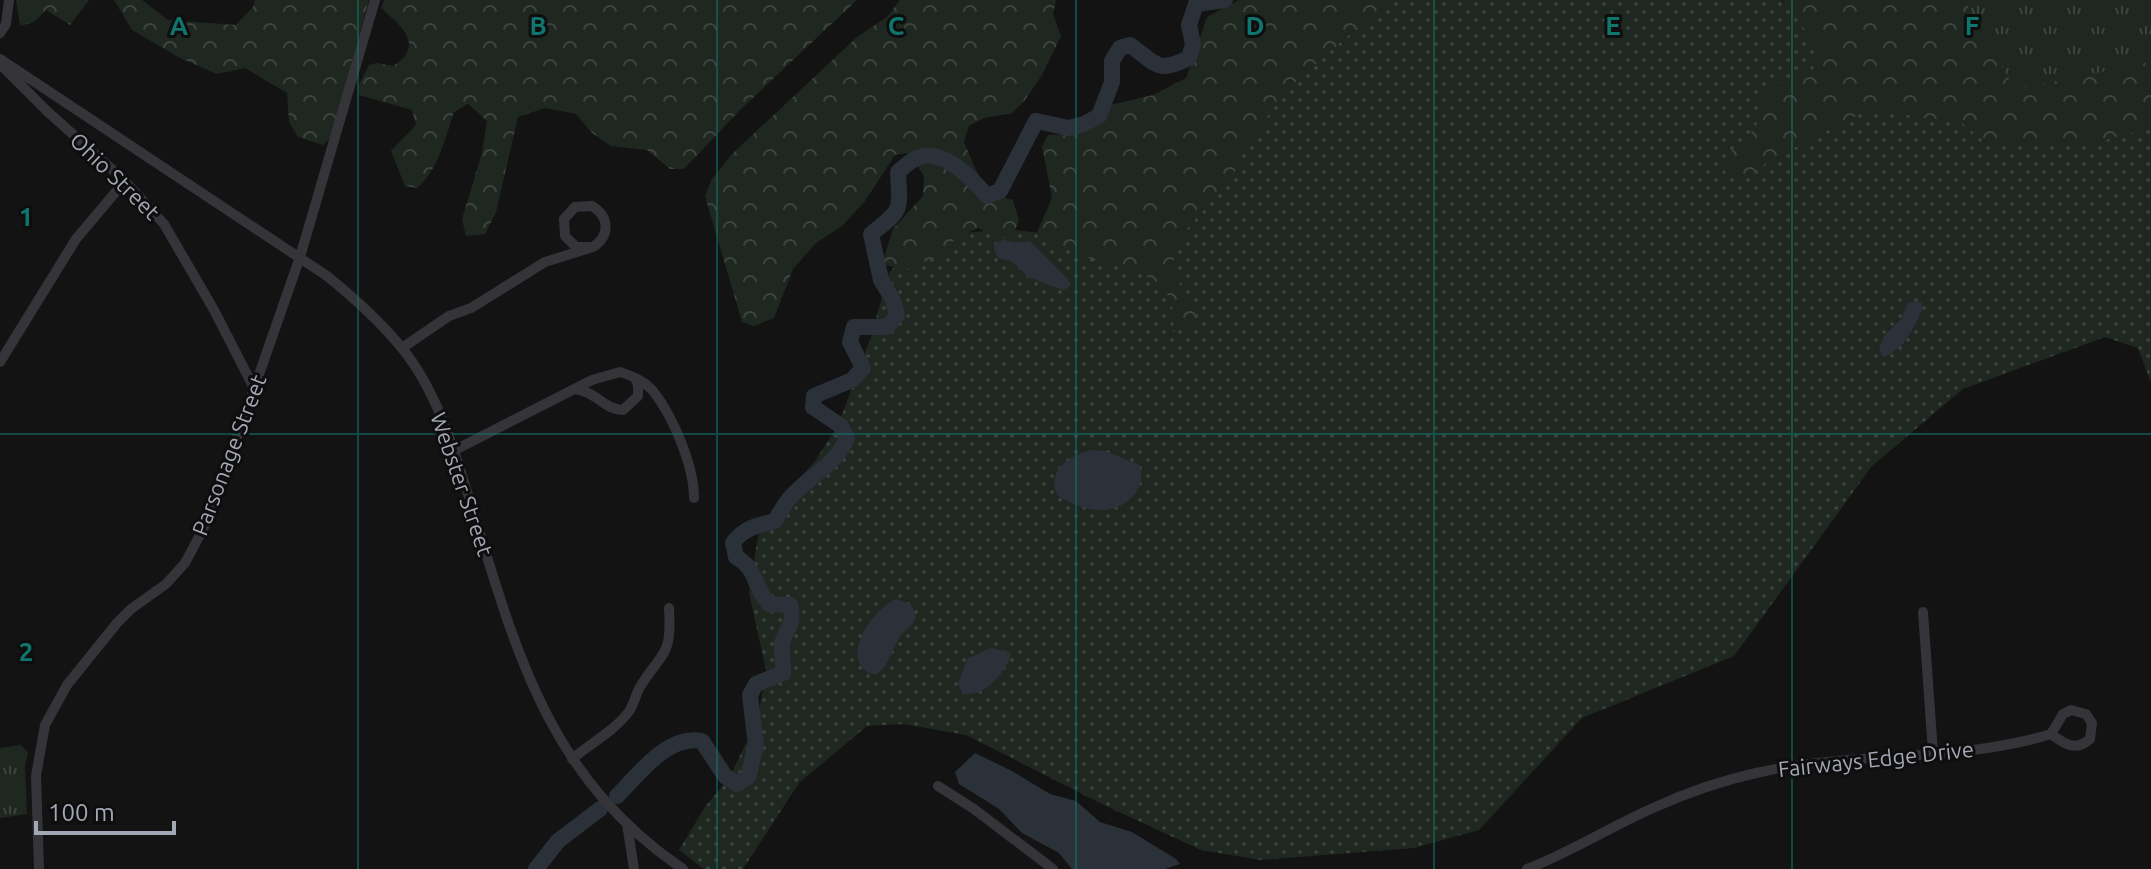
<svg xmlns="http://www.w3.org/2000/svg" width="2151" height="869" font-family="Ubuntu,sans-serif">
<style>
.grass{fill:url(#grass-dots)}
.forest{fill:url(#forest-crowns)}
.park{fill:url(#park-tufts)}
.water{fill:#2b3139}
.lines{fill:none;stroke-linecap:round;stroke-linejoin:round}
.river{stroke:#2b3139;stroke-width:16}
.minor{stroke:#343439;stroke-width:10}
.grid{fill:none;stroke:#0f766e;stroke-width:2;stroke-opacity:0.55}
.labels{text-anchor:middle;stroke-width:6;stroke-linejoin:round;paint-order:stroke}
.street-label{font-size:22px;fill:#a4a7b4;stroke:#0e0e0f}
.grid-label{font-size:26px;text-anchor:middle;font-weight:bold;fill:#0f766e;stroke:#0e0e0f;stroke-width:6;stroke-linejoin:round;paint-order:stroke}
</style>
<defs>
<pattern id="grass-dots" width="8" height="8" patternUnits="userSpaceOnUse" patternTransform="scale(2)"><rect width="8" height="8" fill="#1f2721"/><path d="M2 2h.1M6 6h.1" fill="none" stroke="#3d443f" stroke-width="1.8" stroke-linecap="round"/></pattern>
<pattern id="forest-crowns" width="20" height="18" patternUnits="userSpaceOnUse" patternTransform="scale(2)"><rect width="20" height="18" fill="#1f2721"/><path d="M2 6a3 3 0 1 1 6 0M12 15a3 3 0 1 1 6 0" fill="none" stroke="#3d443f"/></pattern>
<pattern id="park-tufts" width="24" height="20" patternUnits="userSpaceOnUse" patternTransform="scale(2)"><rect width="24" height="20" fill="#1f2721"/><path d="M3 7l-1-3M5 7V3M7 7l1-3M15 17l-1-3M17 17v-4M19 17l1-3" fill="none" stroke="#3d443f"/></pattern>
</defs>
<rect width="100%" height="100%" fill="#131314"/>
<path class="grass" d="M1380,0H1781L1861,90L2151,121V383L2138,348L2105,337L1963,389L1872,466L1734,656L1582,718L1479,830L1414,848L1260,860L1201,850L1106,806L966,735L904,724L867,726L799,783L743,869H704L679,850L705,807L729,778L758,719L766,670L749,593L759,530L777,504L815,461L838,425L871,337L888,275L902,256L940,235L1009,229L1064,236L1272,88Z"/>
<path class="forest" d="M16,0H89L70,25L46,10L34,22L20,26Z
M114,0H142L168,20L236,25L253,7L255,0H369L331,137L323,145L298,137L289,122L287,93L245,68L217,74L180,58L132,30Z
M384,0H857L740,110L684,169H670L647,150L611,146L592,133L576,114L545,108L518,117L496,212L485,234L466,236L462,219L482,153L487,121L468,104L454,112C446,136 438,171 417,188L405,186L391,151L416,125L412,110L359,95V85L369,65L377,63L393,66C427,45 399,24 381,8Z
M900,0H1056L1053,14L1061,36L1042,75L1025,100L1012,113L984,118L969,126L964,142L975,168L990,194L1013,200L1019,221L1012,237H995L978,228L956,238L941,254L906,270L882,264L893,229L923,196L924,176L909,153L895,155L865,201L842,226L816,243L793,269L774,318L754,326L742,322L705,196L712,179L731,155L857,37L887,17Z
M1239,0H1389L1283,93L1245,150L1229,184L1189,226L1173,255L1175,271L1181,287L1198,309L1188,327L1173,332C1179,276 1140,273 1097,261C1089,259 1082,254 1074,251C1058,245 1048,247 1037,232L1052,198L1042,146L1048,135L1080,133L1110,105L1153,95L1186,78L1207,17Z
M1782,0H2055L2151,21V128L2094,143L1993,144L1979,137L1961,122L1898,114L1874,107L1769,161L1746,177L1728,175L1720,166C1729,147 1753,139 1759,118C1760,112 1759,103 1759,97L1774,84L1792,80L1813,69L1821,50Z"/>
<path class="park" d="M1964,0H2151V62L2015,89Z
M21,745L28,753L25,765L27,814L0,818V748Z"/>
<path class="water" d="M1004,239L1012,243L1030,241L1068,279L1070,287L1063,290L1028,277L1011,261L998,258L994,250L995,244Z
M1914,301L1922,303L1923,308C1914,327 1905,350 1883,357L1879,348L1884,336L1901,319L1908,303Z
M1093,450L1106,451L1139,465C1149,490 1124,511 1100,510C1087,510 1068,503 1058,496C1044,472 1072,453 1093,450Z
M897,599L912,605L916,617C913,625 909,626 904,632C892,644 892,665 875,675C834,664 874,606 897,599Z
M991,648L1009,652L1011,655C1004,674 984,699 962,693L958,683L968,658Z
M975,753L1012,771L1050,794L1076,801L1100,822L1132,832L1176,859L1180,864L1165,869H1072L1059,853L1022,833L999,809L959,784L955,772Z"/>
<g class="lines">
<path class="river" d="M617,796C639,774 668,734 702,741L725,776L737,784L748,777L756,745L750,695L756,684L783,673C784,664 781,654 782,645C784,628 796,628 790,605L769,604C753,587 758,569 736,557L733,543C743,528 758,525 775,521C779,514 784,505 789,499C808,476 836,466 847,438L841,426L813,407L814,396L852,380L863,368L850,342L854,327H887L897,315L893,300L881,280L871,234C903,209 900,212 898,172C903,168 908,163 913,160C940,144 972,178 987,196L1000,191L1036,121L1069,128L1084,124L1099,116L1112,82V61L1120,48L1130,45C1157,64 1156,74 1189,58L1193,44L1189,25L1196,4L1225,0
M536,869L558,841L600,809"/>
<path class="minor" d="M0,33L6,24L9,0
M0,59L327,276C353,297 379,320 401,347C436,389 454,449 470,501C515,648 547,777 683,869
M4,68L48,112L125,181L164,224L214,310L255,390
M402,348L449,316L471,308L545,262L593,247C610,236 610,217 592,206L575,207L564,219L565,236L576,247H593
M0,362L76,239L125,181
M575,389C597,392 605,410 623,410L638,396V385L635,378
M453,451L592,380L620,372C631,375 645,382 653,391C673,416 694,466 694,498
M1923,612L1933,752
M572,759C591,743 616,730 630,710C634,703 636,694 640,687C663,650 672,657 669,608
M938,786L974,809L1053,869
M627,824L634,869
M39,869L36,776L45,725L67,685L117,623L131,609L166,584L185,563L209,518L300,257L375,0
M1527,869C1571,852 1610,827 1653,808C1686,793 1720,781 1756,773C1853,751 1957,763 2051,734L2063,714L2071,710L2086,714L2092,723L2090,739C2076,752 2064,744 2051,734"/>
</g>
<path class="grid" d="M358,0V869M717,0V869M1076,0V869M1434,0V869M1792,0V869M0,434H2151"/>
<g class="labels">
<g class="street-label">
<text transform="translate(115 176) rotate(44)" y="8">Ohio Street</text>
<text transform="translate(229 455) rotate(-69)" y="8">Parsonage Street</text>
<text transform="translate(462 484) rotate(71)" y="8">Webster Street</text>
<text transform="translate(1876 759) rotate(-6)" y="8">Fairways Edge Drive</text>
</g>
</g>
<g class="grid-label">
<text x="179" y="35">A</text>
<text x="538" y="35">B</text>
<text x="896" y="35">C</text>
<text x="1255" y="35">D</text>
<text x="1613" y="35">E</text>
<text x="1972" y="35">F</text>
<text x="26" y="226">1</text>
<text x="26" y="661">2</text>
</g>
<path d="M36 821v12h138v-12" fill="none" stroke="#a4a7b4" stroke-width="4"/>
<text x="48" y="821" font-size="24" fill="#a4a7b4" stroke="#0e0e0f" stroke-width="6" paint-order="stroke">100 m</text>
</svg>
